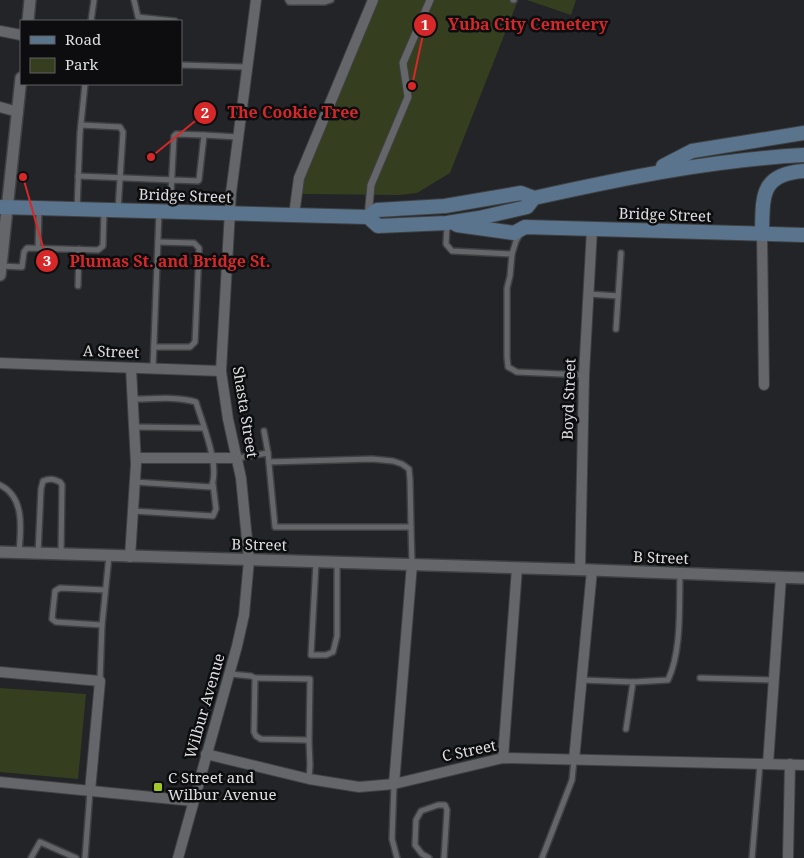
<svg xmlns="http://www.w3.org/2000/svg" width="804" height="858" font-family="'Noto Serif',serif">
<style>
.green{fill:#353f1f}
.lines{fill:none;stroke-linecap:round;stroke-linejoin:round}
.service-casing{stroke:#3e4042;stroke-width:8}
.pedestrian-casing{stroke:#3e4042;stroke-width:9}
.minor-casing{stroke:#3e4042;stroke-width:12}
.tertiary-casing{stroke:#3e4042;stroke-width:14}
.secondary-casing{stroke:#3e4042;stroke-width:16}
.service{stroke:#646669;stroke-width:5}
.pedestrian{stroke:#646669;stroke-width:7}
.minor{stroke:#646669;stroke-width:10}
.tertiary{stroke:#646669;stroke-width:11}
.secondary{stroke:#5a748e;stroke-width:14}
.poi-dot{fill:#a2c928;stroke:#0d0d0f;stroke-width:2}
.labels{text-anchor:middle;stroke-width:5;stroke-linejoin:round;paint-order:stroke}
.street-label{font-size:15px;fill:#dedfe1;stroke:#0d0d0f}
.poi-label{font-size:15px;fill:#dedfe1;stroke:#0d0d0f;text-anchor:start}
.leader{fill:none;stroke:#d62828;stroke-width:2}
.callout-dot{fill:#d62828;stroke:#0d0d0f;stroke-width:2}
.mark-label{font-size:15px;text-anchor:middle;font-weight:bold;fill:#fff}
.callout-label{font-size:16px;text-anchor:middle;font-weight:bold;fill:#d62828;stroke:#0d0d0f;stroke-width:5;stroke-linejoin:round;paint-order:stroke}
</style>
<rect width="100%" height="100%" fill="#222427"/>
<g class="green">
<polygon points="376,0 518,0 450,173 417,193 399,195 303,194 303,179"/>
<polygon points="527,0 576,0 571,15"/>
<polygon points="0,688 86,694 78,779 0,772"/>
</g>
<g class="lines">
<g class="service-casing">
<g id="service">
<polyline points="134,0 138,17 155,19 155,21"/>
<polyline points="288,0 289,2 325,2 331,0"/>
<polyline points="513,0 514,0"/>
<polyline points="155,19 175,21"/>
<polyline points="91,21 94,0"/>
<polyline points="181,65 247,67"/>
<polyline points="81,125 120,127 123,132 118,210"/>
<polyline points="204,135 238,137"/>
<path d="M78,176C118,178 158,179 198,181L199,180L204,135L176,134L174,136L170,211"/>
<polyline points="77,209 80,133 85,84"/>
<polyline points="447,223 446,244 452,251 512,254"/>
<polyline points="520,234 516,241 512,254 510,276 507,288 507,357 508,367 517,372 584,375"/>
<polyline points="38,248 39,209"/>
<polyline points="1,266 22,267 24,252 27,248 98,250 103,246 104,210"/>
<polyline points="78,286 79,249"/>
<polyline points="589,294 618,296"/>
<polyline points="616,329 621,253"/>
<polyline points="154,347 190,347 195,342 199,251 199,248 194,243 158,242"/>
<polyline points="153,368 159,212"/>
<path d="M133,399C152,399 177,396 196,402C202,423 221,467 211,487L135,482"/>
<polyline points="134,427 203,428"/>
<polyline points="264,431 268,453"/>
<polyline points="237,458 268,453 275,527 411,527 412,564"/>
<polyline points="269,462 372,459 393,461 402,464 409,469 410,480 411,527"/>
<path d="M0,485C25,497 21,529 19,552"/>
<polyline points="133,511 213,516 216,509 213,484"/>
<path d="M38,554L41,489L43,481C50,478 54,479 60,482L62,485L61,554"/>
<polyline points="316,562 311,655 326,655 333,652 337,636 337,563"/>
<polyline points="102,625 56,622 52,619 55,591 60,588 105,590"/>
<polyline points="230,674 251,676 255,678 254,732 256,736 261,739 306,740 309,742 310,765 309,779"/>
<polyline points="255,678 310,679 309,742"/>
<polyline points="700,678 774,680"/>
<polyline points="582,680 633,682"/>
<polyline points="100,681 102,625 109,556"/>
<path d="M626,729L633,682L668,680C682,650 679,606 680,574"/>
<polyline points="394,784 392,839 397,858"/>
<polyline points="31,858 40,842 76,858"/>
<polyline points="85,858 90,791"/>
<polyline points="429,858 422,854 415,845 416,820 421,811 438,805 445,805 447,810 444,858"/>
<polyline points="542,858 572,780 574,760"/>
<polyline points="752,858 760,764"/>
</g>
</g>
<g class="pedestrian-casing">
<polyline id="pedestrian" points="368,217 371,185 408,97 403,63 430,0"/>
</g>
<g class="minor-casing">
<g id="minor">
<polyline points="0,31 21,35"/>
<polyline points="0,107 18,112"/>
<polyline points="294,215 299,178 373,0"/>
<polyline points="762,234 764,385"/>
<polyline points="0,363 221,371"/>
<polyline points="136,458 237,458"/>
<polyline points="130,557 136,464 131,368"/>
<polyline points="580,570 584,375 592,229"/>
<polyline points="0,672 100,681 90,791"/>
<polyline points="206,754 309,779 359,787 394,784 503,758 804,765"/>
<polyline points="503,758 517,568"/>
<polyline points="574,760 592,570"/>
<polyline points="768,764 781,577"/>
<polyline points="0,782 193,801"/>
<polyline points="394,784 412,564"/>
<polyline points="178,858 237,646 244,615 249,560 241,478 228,419 221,371 231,193 256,0"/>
<polyline points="788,858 790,764"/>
</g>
</g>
<g class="tertiary-casing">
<g id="tertiary">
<polyline points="28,21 30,0"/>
<polyline points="0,275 21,78"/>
<polyline points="0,552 592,570 804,578"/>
</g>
</g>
<g class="secondary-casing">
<g id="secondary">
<polyline points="663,166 692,151 804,133"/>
<polyline points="0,207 368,217 378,226 447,223 479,218 527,207 534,198"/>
<path d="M368,217L377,210L445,206L521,193L534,198C624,178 712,160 804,155"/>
<polyline points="457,225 514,233 525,227 804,235"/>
<path d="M762,234C763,198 759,174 804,171"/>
</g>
</g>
<use href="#service" class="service"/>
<use href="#pedestrian" class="pedestrian"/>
<use href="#minor" class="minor"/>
<use href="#tertiary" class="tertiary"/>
<use href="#secondary" class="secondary"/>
</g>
<rect class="poi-dot" x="153" y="782" width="10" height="10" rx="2.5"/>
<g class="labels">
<g class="street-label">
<text transform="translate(185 196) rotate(2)" y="5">Bridge Street</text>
<text transform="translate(665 215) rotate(2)" y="5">Bridge Street</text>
<text transform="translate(111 352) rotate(2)" y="5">A Street</text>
<text transform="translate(569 399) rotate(-88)" y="5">Boyd Street</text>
<text transform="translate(245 412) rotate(81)" y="5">Shasta Street</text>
<text transform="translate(259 545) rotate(1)" y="5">B Street</text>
<text transform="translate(661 558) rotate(2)" y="5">B Street</text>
<text transform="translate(205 706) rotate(-74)" y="5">Wilbur Avenue</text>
<text transform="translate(469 751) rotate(-12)" y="5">C Street</text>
</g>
<g class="poi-label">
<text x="168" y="783">C Street and<tspan x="168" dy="17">Wilbur Avenue</tspan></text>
</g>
</g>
<path class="leader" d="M412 86L425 25M151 157L205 113M23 177L47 261"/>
<g class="callout-dot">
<circle cx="412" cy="86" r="5"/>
<circle cx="151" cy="157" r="5"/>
<circle cx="23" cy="177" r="5"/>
<circle cx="425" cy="25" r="12"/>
<circle cx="205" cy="113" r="12"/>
<circle cx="47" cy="261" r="12"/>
</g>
<g class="mark-label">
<text x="425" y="30">1</text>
<text x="205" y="118">2</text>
<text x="47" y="266">3</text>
</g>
<g class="callout-label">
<text x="528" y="30">Yuba City Cemetery</text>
<text x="293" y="118">The Cookie Tree</text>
<text x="170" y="267">Plumas St. and Bridge St.</text>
</g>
<rect x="20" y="20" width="162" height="65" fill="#0d0d0f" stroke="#616163"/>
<rect x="30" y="36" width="25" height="8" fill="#5a748e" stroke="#616163"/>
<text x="65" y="45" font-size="15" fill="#dedfe1">Road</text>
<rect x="30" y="58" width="25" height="15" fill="#353f1f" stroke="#616163"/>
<text x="65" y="70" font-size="15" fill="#dedfe1">Park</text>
</svg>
